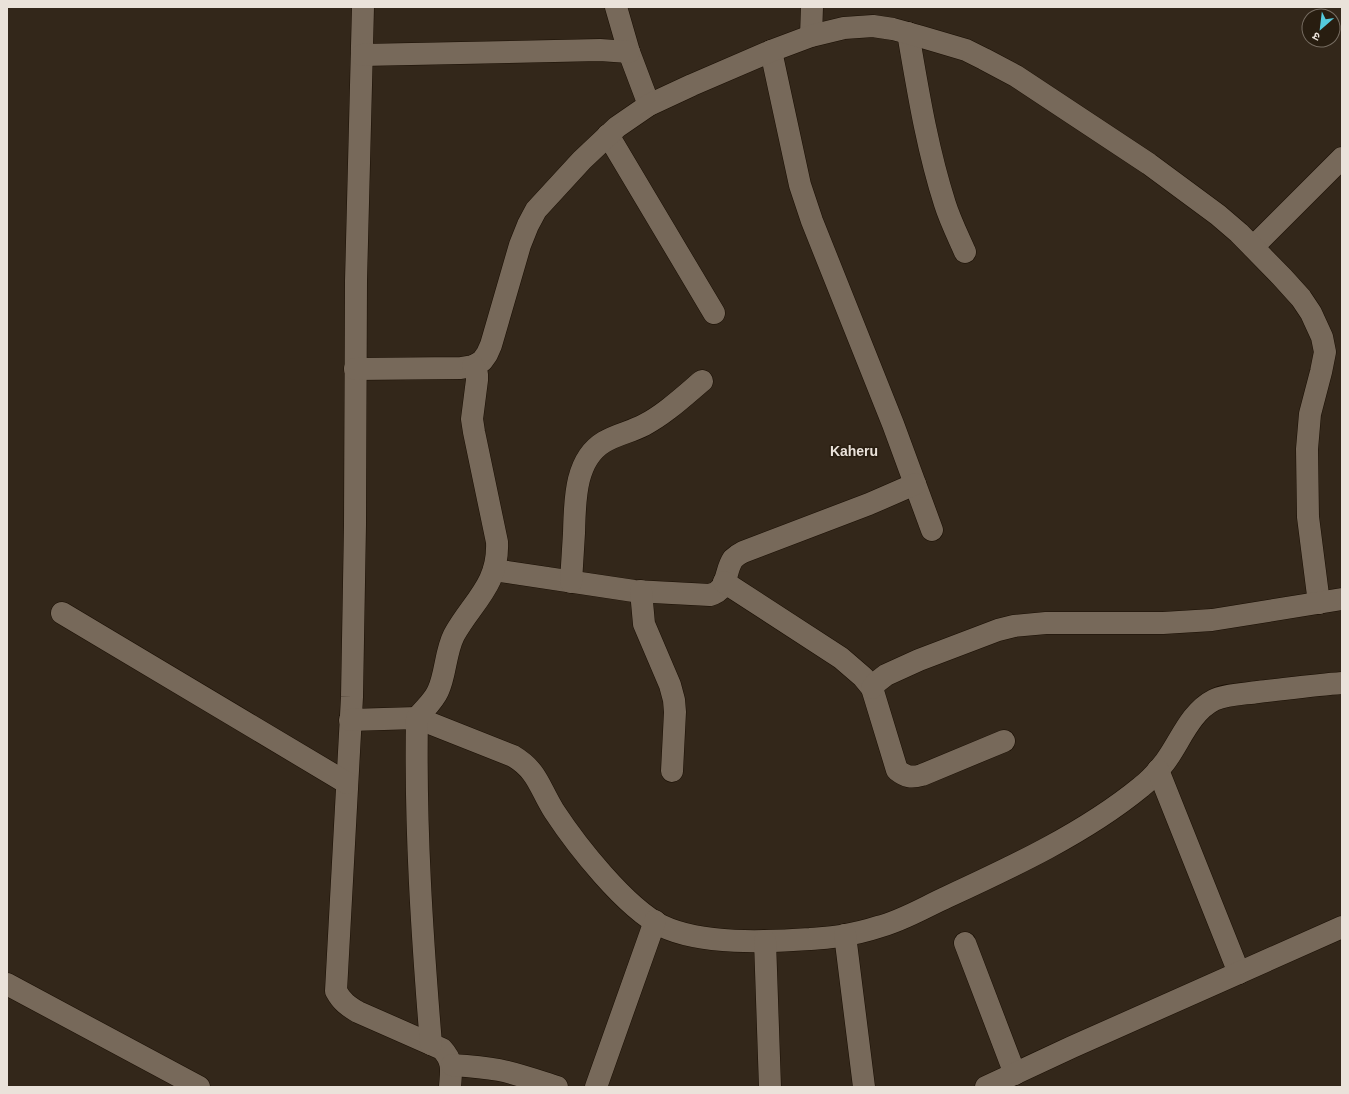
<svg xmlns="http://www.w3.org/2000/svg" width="1349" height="1094" font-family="Arial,'Noto Sans Devanagari',sans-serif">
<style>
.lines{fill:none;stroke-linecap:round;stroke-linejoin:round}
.minor-casing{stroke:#1a0f04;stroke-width:23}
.minor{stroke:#77695a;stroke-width:22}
.labels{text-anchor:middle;stroke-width:3;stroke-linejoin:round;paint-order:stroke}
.quarter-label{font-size:14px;font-weight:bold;fill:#eae2da;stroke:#281d10}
</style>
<rect width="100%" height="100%" fill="#33271a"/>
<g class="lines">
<g class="minor-casing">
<g id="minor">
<path d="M363,7L356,281L355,525L352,697L336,991C342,1002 348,1006 358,1012L442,1049C454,1062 451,1071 450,1087"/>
<polyline points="616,7 629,52 649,105"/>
<path d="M908,33C918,91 927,148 945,204C950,220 958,236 965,252"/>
<polyline points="811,36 812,7"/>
<polyline points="771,51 800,185 812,221 893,424 932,530"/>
<polyline points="362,55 600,50 629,52"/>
<polyline points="608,135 714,313"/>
<polyline points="1253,247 1342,158"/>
<polyline points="355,369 461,368 473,366 482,361 487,354 491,345 520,245 528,225 536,210 582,160 617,127 649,105 692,85 771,51 811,36 844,28 873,26 893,29 922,37 966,50 984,59 1016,76 1149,164 1218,215 1239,233 1282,277 1301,298 1311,313 1322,337 1325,352 1321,372 1310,414 1307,449 1308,517 1319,603"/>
<path d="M494,570L634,591L710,595C729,590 724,572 733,559C736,556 739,554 743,552L869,504L915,484"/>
<path d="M571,582C572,565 573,549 574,533C575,503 574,460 604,442C617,434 631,432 644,425C665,414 683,397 702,381"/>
<path d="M724,582L841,658L863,677L872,688L897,770C906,777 911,778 922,775L1004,741"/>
<polyline points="641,591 644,624 670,685 674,700 675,712 672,771"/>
<polyline points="62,613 347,783"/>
<polyline points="872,688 877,682 886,675 919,660 998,630 1014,626 1046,623 1163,623 1212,620 1342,599"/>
<path d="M350,720L417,718L513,756C538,771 539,787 554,811C577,846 625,907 662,926C702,945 766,942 810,939C820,938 830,938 840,936C852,934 866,931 878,927C902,921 925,907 947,897C1012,867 1085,833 1141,787C1150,780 1158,771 1165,762C1180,742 1190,712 1214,700C1226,694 1244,694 1258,692C1286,689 1314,685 1342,683"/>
<polyline points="1158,770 1239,973"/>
<polyline points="845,935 864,1087"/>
<polyline points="765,941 770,1087"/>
<polyline points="965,943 1015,1074"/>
<polyline points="7,984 199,1087"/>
<path d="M431,1044C422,935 415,827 417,718C424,709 433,702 438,691C446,674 445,653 454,635C472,602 499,585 497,542L474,432L472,419L477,380V374L473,366"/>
<path d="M452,1065C468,1066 483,1067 499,1070C519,1074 538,1081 557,1087"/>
<polyline points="596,1087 655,921"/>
<polyline points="986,1087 1072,1047 1342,927"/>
</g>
</g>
<use href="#minor" class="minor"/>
</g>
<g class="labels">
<g class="quarter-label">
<text x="854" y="456">Kaheru</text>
</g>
</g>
<rect width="1349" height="1094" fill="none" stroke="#eae2da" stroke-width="16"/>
<g transform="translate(1321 28) rotate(208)"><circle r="19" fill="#281d10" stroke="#766c61"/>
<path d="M0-3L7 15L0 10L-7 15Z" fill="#54cadd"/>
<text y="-6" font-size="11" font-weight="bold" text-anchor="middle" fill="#eae2da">उ</text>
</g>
</svg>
